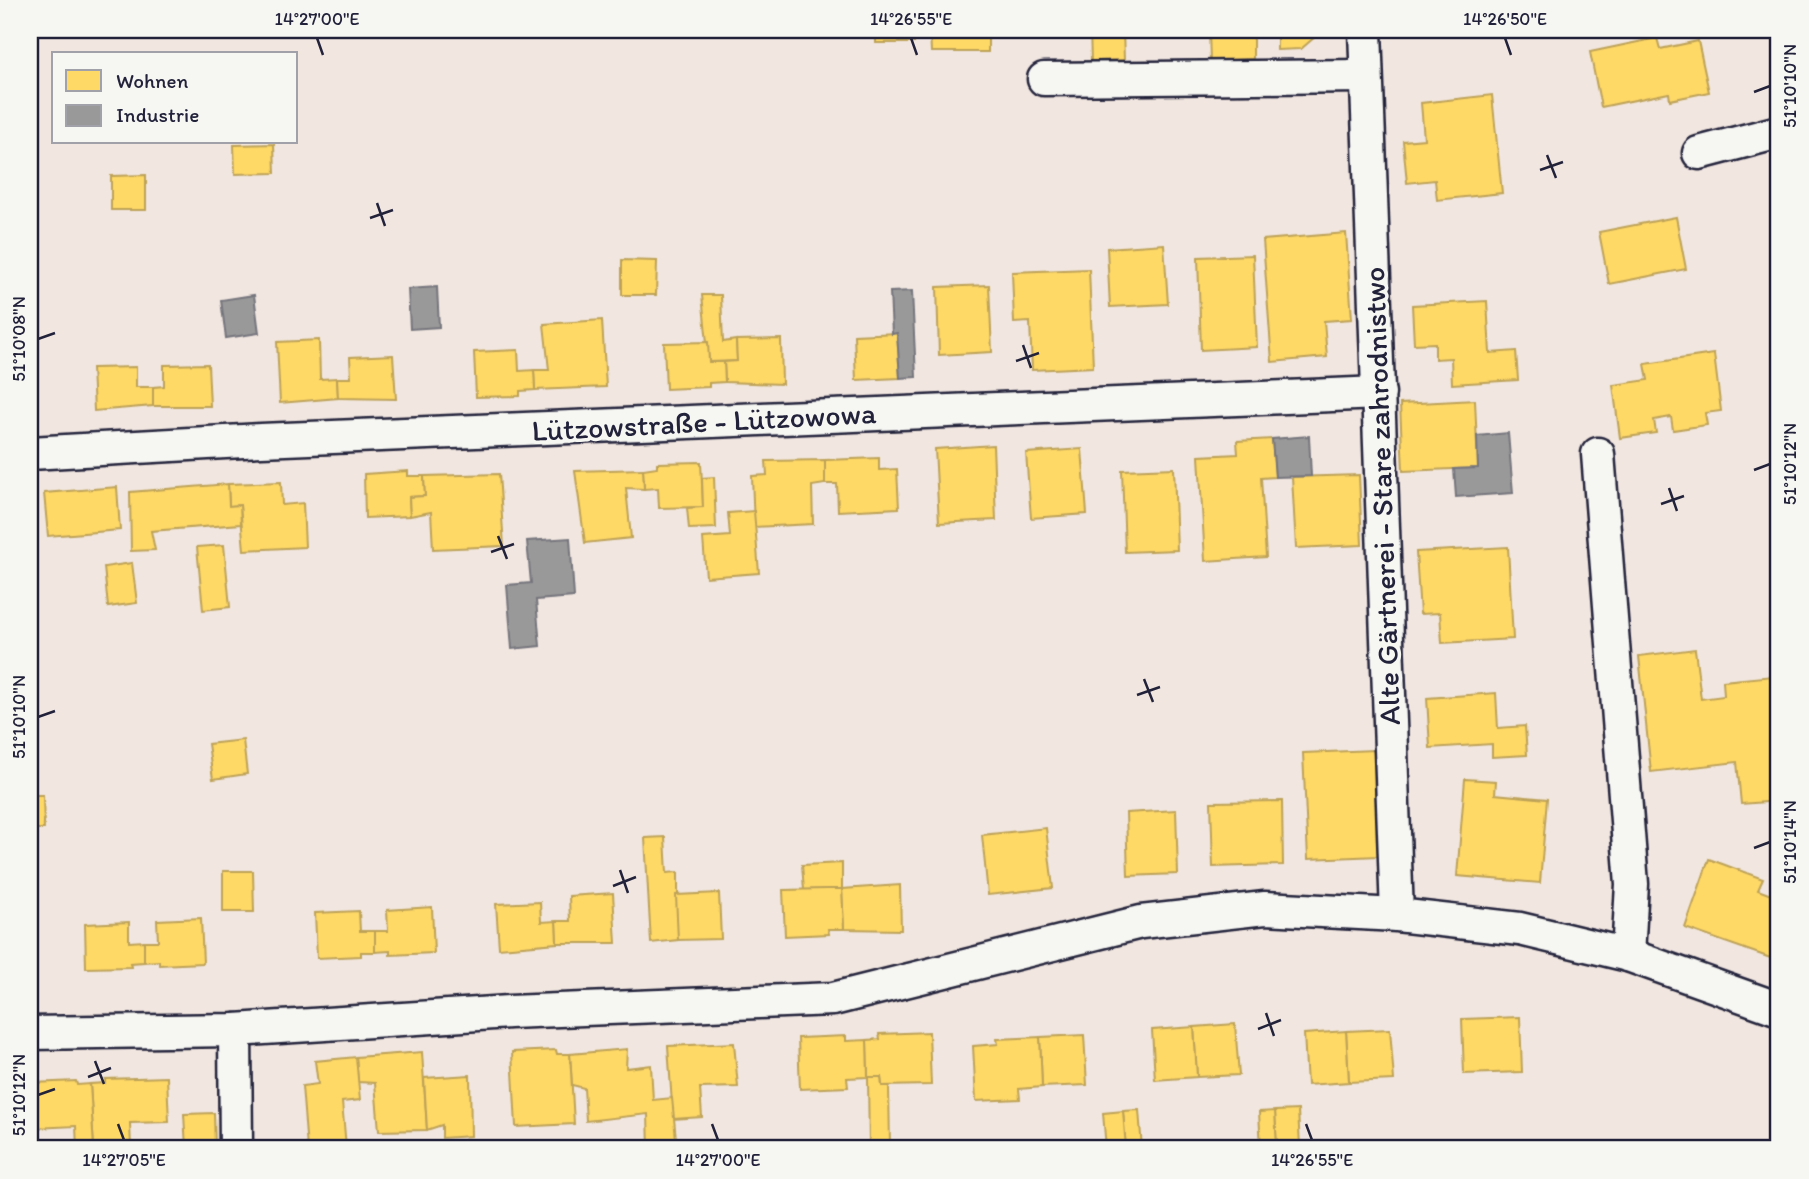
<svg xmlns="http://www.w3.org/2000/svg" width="1809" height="1179" font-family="Itim,sans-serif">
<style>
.homes{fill:#ffd966;stroke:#bda259;stroke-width:2}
.industry{fill:#999;stroke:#75757d;stroke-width:2}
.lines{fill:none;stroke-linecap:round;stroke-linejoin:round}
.minor-casing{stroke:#22223b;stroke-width:37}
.minor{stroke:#f6f6f2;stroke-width:32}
.ticks{fill:none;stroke:#22223b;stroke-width:2.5}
.labels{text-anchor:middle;stroke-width:7;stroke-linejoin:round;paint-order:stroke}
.street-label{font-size:30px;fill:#22223b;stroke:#f6f6f2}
.neatline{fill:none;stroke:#22223b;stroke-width:2.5}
.ticks-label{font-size:18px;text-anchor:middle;fill:#22223b}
</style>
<rect width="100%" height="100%" fill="#f2e7e0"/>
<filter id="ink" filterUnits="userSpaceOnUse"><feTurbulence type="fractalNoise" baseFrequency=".0143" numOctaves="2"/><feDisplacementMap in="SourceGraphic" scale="14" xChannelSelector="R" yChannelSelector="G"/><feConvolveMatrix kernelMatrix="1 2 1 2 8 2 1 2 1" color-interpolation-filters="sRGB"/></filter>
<g filter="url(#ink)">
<g class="homes">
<rect x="876" y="30" width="38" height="13"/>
<polygon points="930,30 988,30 988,52 931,52"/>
<polygon points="1090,30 1123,30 1124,60 1091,61"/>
<polygon points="1209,30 1253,30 1253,59 1210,61"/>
<polygon points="1277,30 1323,30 1301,49 1277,50"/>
<polygon points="1657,38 1660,49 1698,41 1709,92 1670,100 1669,93 1601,107 1590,52"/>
<polygon points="1492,95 1502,193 1437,200 1435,180 1407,183 1403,141 1424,139 1421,103"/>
<polygon points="274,144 275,173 235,174 234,145"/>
<polygon points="146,175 146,210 111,210 111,176"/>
<polygon points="1676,217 1686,269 1609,284 1599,232"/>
<polygon points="1346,233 1352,319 1324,321 1327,357 1272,362 1263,240"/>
<polygon points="1164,244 1168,304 1110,307 1107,248"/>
<polygon points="1253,255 1257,347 1201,350 1198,257"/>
<polygon points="622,260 657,261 656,295 622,295"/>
<polygon points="1089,269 1093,367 1032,370 1030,322 1014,323 1012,272"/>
<polygon points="989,285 992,352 939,355 937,287"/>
<polygon points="702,295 721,295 723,342 736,340 737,361 709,362"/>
<polygon points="1487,301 1490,353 1516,351 1518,380 1452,384 1451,358 1435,359 1435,343 1414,344 1412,305"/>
<polygon points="602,320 606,387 535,390 534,370 549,370 544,324"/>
<polygon points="897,333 900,378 856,380 854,335"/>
<polygon points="781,339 782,384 725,382 724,362 737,361 736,340"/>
<polygon points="319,340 320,379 337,378 338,398 280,403 277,342"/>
<polygon points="708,342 709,362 724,362 725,382 709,383 709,387 666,389 664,343"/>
<polygon points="518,350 519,371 534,370 535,390 520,391 520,396 476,397 474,352"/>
<polygon points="1714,354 1721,411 1705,413 1707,425 1673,430 1671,417 1654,420 1656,433 1620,438 1613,385 1648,380 1645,364"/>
<polygon points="393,355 396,399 338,398 337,378 351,378 350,357"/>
<polygon points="208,364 210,406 153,406 153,387 164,386 164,365"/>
<polygon points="136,367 136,387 153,387 153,406 94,411 92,368"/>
<polygon points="1475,400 1478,468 1403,471 1400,404"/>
<polygon points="1272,439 1275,477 1261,478 1266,557 1205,561 1199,456 1238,454 1237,441"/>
<polygon points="993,445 996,520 939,523 935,449"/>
<polygon points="1082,449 1087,514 1031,518 1026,453"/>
<polygon points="879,458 879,470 897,469 899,508 838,511 837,484 825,484 825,460"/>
<polygon points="825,460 825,484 812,486 813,524 754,527 752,476 767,475 766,461"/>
<polygon points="701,462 703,507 659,508 658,488 644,489 643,469 657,467 657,463"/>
<polygon points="1174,468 1177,550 1125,552 1122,470"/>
<polygon points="643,469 644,489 626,488 631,538 585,543 575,471"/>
<polygon points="408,471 408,476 424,476 425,496 409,497 410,516 365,518 364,474"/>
<polygon points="499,474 504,546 433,549 431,512 410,516 409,497 425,496 424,476"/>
<polygon points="1359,475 1362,545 1296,548 1292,477"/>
<polygon points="714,477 716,528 689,529 687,508 703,507 702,478"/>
<polygon points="281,482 282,505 303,503 305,547 244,550 240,505 229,506 228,484"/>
<polygon points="228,484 229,506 240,505 241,524 151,531 155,550 131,551 130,492"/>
<polygon points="117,487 120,530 48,536 44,493"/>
<polygon points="754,511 759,573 706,577 703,538 730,536 728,513"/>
<polygon points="224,545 230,607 203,610 197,547"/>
<polygon points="1508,547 1513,639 1442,643 1440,613 1420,614 1416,552"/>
<polygon points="132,563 137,603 108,607 104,567"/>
<polygon points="1695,649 1701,699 1724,696 1723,681 1773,676 1779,729 1779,801 1741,804 1737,762 1651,772 1639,656"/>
<polygon points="1496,693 1498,728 1525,726 1527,755 1492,757 1492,744 1430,748 1427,698"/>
<polygon points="243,740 247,774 213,779 208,744"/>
<polygon points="1374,750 1379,856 1308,859 1303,753"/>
<polygon points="1465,779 1496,781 1495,794 1547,799 1540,883 1457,876"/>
<polygon points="30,795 43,795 44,829 30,829"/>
<polygon points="1282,801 1283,865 1213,867 1211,802"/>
<polygon points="1176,810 1178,874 1128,876 1126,813"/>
<polygon points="1046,828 1053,888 988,895 982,835"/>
<polygon points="665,837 667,873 678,872 678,940 651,943 645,838"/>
<polygon points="1709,859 1763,879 1758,890 1779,898 1779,961 1685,928"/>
<polygon points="842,863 842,889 804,890 802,865"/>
<polygon points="223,871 253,871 254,912 223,912"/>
<polygon points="900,885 901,930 844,929 842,889"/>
<polygon points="826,889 842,889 844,929 828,929 829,934 785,936 783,890"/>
<polygon points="613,893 616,943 557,943 556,921 570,921 569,896"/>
<polygon points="719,893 721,939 678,940 676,895"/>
<polygon points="540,902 541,922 556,921 557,943 499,948 496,904"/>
<polygon points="432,907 434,953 390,955 390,951 375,952 375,931 388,931 387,910"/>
<polygon points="359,911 360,931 375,931 375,952 361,952 361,956 317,958 315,913"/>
<polygon points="201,918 203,963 159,965 159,961 144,962 144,941 158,941 157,920"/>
<polygon points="129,922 129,942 144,941 144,962 130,963 131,967 86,968 85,924"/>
<polygon points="1520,1017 1522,1072 1464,1074 1462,1019"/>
<polygon points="1235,1024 1239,1075 1197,1077 1194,1027"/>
<polygon points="1194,1027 1197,1077 1155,1080 1152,1030"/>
<polygon points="1390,1029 1394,1080 1349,1082 1346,1031"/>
<polygon points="1346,1031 1349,1082 1307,1085 1304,1034"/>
<polygon points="929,1032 931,1085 882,1086 881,1077 868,1077 867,1040 880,1039 879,1034"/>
<polygon points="1084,1035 1087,1085 1042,1087 1040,1037"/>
<polygon points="846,1036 846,1041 867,1040 868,1077 847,1078 848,1087 800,1089 798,1038"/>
<polygon points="1040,1037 1042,1087 1019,1089 1020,1099 976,1101 973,1046 998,1044 997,1039"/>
<polygon points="734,1043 738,1087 700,1088 702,1117 673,1119 668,1046"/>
<polygon points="627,1049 626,1068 651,1065 653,1100 672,1098 677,1149 649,1149 648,1114 586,1121 584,1088 572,1085 570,1054"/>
<polygon points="556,1050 557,1054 570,1054 574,1124 516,1127 512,1052"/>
<polygon points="422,1052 427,1130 379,1131 375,1083 358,1082 356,1057"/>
<polygon points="356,1057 360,1100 342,1102 346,1147 307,1149 302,1086 318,1084 315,1061"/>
<polygon points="470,1075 471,1136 442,1138 442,1125 427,1130 424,1078"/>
<polygon points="167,1077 169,1122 130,1123 131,1147 94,1148 90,1084 105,1083 105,1079"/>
<polygon points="868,1077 881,1077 882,1086 889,1086 890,1147 869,1148"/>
<polygon points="76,1081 77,1085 90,1084 94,1148 77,1149 76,1126 35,1128 34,1124 30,1124 30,1107 34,1107 33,1083"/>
<polygon points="1139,1110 1142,1149 1126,1149 1123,1111"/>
<polygon points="1298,1110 1300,1146 1295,1146 1295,1149 1277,1149 1275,1111"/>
<polygon points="1123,1111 1126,1149 1106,1149 1103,1113"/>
<polygon points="1275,1111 1277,1149 1261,1149 1259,1112"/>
<polygon points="214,1113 215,1149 175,1149 186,1148 184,1114"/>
</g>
<g class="industry">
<polygon points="437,287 439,327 410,329 408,289"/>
<polygon points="912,291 916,377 900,378 897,333 892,334 890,292"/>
<polygon points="254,295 259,333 226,338 221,300"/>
<polygon points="1508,433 1513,493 1456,497 1454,469 1478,468 1477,436"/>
<polygon points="1309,436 1311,476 1275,477 1272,439"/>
<polygon points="570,538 574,597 536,600 540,646 512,649 507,585 531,583 527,541"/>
</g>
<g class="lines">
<g class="minor-casing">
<g id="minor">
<polyline points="1365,30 1397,915"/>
<polyline points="1044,79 1366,76"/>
<polyline points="1699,153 1779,132"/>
<polyline points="30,453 261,440 1379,393"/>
<polyline points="1598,454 1632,884 1628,955"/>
<polyline points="235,1030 236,1149"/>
<polyline points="30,1033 235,1030 509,1012 833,999 1141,922 1265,908 1397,915 1520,929 1628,955 1779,1009"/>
</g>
</g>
<use href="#minor" class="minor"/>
</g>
</g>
<path class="ticks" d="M317,38L323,55M911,38L917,55M1505,38L1511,55M1754,92L1770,86M1547,155L1556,178M1540,170L1563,162M377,203L385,226M370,218L393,210M38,339L55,333M1023,345L1031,368M1016,361L1039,353M1754,470L1770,464M1669,488L1677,511M1661,504L1684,496M498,536L507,559M491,552L514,544M1144,679L1153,702M1137,695L1160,687M38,717L55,711M1754,848L1770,842M620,870L628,893M613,886L636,877M1266,1013L1274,1036M1258,1029L1281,1020M95,1061L104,1084M88,1077L111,1068M38,1095L55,1089M118,1124L124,1140M712,1124L718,1140M1306,1124L1312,1140"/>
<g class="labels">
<g class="street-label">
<text transform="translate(704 422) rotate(-3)" y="10">Lützowstraße - Lützowowa</text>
<text transform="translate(1382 496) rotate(-92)" y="10">Alte Gärtnerei - Stare zahrodnistwo</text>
</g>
</g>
<rect width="1809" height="1179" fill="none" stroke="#f6f6f2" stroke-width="77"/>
<rect x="52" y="52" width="245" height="91" fill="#f6f6f2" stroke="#a1a1a9" stroke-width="2"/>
<rect x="66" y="70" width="35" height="21" fill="#ffd966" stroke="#a1a1a9" stroke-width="2"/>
<text x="116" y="88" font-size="21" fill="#22223b">Wohnen</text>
<rect x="66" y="105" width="35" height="21" fill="#999999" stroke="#a1a1a9" stroke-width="2"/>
<text x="116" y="122" font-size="21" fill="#22223b">Industrie</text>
<rect x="38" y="38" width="1732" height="1102" class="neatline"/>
<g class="ticks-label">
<text x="317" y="25">14°27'00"E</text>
<text x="911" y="25">14°26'55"E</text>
<text x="1505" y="25">14°26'50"E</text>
<text transform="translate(1790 86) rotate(-90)" y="6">51°10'10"N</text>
<text transform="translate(19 339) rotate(-90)" y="6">51°10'08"N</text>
<text transform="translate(1790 464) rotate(-90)" y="6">51°10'12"N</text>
<text transform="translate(19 717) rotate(-90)" y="6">51°10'10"N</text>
<text transform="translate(1790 842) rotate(-90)" y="6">51°10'14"N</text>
<text transform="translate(19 1095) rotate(-90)" y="6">51°10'12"N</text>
<text x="124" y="1166">14°27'05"E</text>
<text x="718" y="1166">14°27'00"E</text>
<text x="1312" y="1166">14°26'55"E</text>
</g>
</svg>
